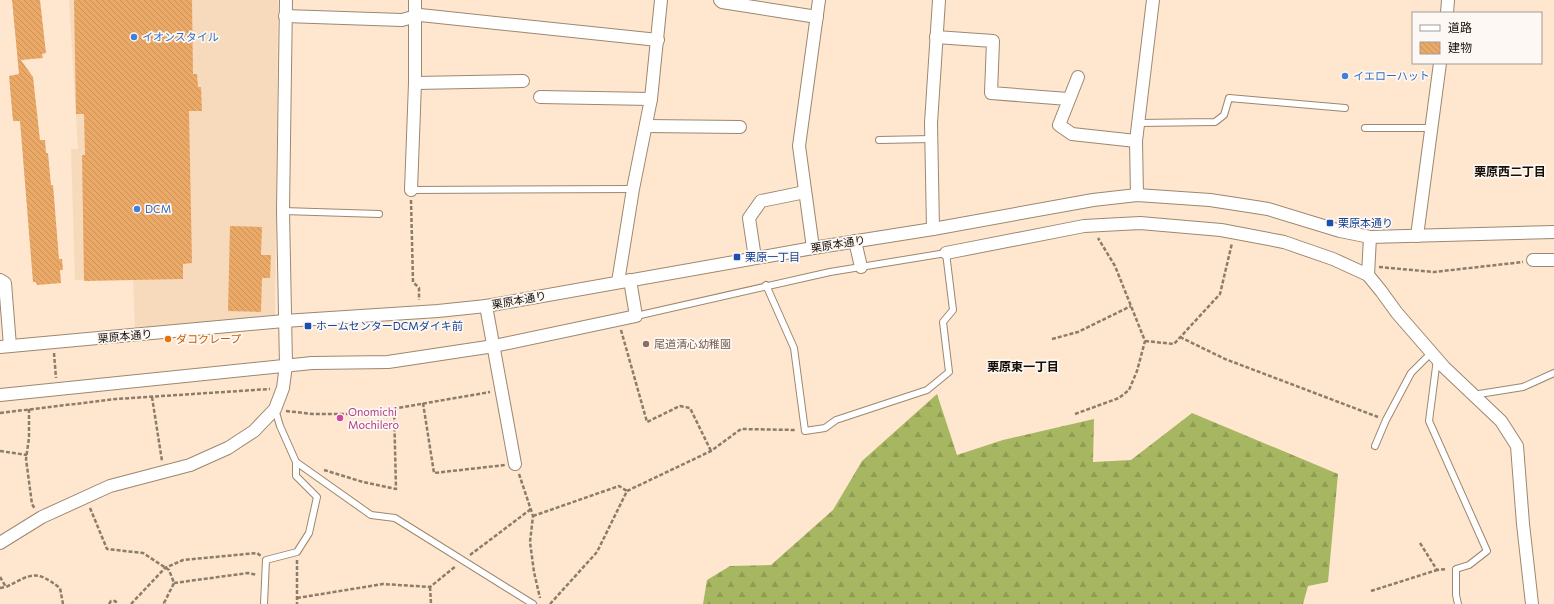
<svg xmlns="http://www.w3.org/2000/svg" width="1554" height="604" font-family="Commissioner,'Noto Sans JP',sans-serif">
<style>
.built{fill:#f6dabb}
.forest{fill:url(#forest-firs)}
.building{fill:url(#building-back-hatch)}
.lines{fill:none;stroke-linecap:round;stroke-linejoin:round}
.service-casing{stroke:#9c8770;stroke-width:8}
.minor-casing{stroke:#9c8770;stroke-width:14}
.path{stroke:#8c7c6b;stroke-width:2.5;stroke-dasharray:4 2;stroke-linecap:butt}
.service{stroke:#fff;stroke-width:6}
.minor{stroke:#fff;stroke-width:12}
.shop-dot{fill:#3f7fe0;stroke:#fdf8f3;stroke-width:1.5}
.transit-dot{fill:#1a4fb4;stroke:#fdf8f3;stroke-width:1.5}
.food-dot{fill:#e8710a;stroke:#fdf8f3;stroke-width:1.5}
.education-dot{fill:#8d6e63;stroke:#fdf8f3;stroke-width:1.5}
.hotel-dot{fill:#d1479c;stroke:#fdf8f3;stroke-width:1.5}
.labels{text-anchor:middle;stroke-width:3.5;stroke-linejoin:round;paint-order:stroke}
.shop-label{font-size:11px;fill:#366cbe;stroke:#fdf8f3;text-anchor:start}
.transit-label{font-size:11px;fill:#164399;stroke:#fdf8f3;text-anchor:start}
.street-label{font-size:11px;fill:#170f07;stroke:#fdf8f3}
.food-label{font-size:11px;fill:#c56008;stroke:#fdf8f3;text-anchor:start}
.education-label{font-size:11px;fill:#785e54;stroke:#fdf8f3;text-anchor:start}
.hotel-label{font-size:11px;fill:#b23c85;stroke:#fdf8f3;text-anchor:start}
.neighbourhood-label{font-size:12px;font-weight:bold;fill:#170f07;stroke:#fdf8f3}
</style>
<defs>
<pattern id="forest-firs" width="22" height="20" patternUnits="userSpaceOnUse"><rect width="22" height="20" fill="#a7b761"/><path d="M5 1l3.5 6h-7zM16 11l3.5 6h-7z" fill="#8f9c53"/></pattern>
<pattern id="building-back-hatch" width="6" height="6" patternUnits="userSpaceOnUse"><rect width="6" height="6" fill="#eba968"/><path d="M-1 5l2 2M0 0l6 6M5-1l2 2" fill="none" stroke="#c99059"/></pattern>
</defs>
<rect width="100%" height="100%" fill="#fee7ce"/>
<polygon class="built" points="69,0 278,0 275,315 135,329 133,278 75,280 71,149 78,149"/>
<polygon class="forest" points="937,394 957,455 1003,440 1094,419 1093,462 1131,460 1192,413 1338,474 1328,582 1308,586 1303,604 703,604 707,580 730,566 771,565 833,510 862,461"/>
<g class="building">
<polygon points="12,0 40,0 46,53 42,54 43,58 21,60 33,77 40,140 45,140 46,153 48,153 51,185 53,185 59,259 62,259 63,270 60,270 61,283 37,285 36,282 33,282 20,121 13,121 9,76 19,74"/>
<polygon points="74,0 192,0 193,74 197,74 198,87 201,87 202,111 189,111 192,263 183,264 183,279 84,281 82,155 85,155 84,114 76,114"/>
<polygon points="230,226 262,227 261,255 271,255 270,278 262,278 261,312 228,311"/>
</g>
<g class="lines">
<g class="service-casing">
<g id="service">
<polyline points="1138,123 1215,122 1224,115 1229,98 1345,108"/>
<polyline points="1365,128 1431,128"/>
<polyline points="879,140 932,139"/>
<polyline points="411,190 633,189"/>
<polyline points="283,211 379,214"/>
<polyline points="636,316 830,272 946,253 953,310 943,322 949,372 927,390 836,420 825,428 805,431 794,348 766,285"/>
<polyline points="1437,359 1429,421 1487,551 1469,565 1456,569 1456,595 1458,604"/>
<polyline points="1473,395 1523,387 1554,373"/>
<polyline points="275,409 280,426 296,462 371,515 395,518 533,604"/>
<polyline points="1375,446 1386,420 1411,373 1431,353"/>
<polyline points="264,604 266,560 297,552 309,533 317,497 296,476 296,462"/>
</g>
</g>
<g class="minor-casing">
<g id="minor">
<polyline points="720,0 722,2 817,17"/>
<polyline points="1447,13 1448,0"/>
<polyline points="285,16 402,20 420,15 658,40"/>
<polyline points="936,37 993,41 991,93 1068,99"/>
<polyline points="1078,77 1059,125 1072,134 1136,141"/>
<polyline points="415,83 523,81"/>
<polyline points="540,97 651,99"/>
<polyline points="646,126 740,127"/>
<polyline points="411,190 415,83 415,0"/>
<polyline points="1137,195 1136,141 1153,0"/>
<polyline points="933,229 931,123 939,0"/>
<polyline points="1417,236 1440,63"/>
<polyline points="1370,237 1368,275 1381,291 1397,313 1444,367 1501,421 1517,446 1523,524 1532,604"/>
<polyline points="855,241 861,267"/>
<polyline points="813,248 799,146 819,0"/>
<polyline points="946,253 1084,226 1140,223 1221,230 1284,242 1333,259 1368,275"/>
<polyline points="755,258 749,218 761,201 805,192"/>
<polyline points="1533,260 1554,260"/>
<polyline points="0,280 5,283 10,346"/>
<polyline points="618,282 633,189 651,99 661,0"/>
<polyline points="486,306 515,464"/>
<polyline points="0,347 284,321 438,311 486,306 813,248 933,229 1093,200 1137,195 1210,200 1249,206 1268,209 1340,231 1370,237 1554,232"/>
<polyline points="0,395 312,363 388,362 494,346 636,316 630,280"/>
<polyline points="0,543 42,517 110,486 190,465 228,448 254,431 275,409 283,388 286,365 283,211 286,0"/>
</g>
</g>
<g class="path">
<polyline points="411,200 413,282 419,288 419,300"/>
<polyline points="1379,267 1434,272 1523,262"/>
<polyline points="621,330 647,422 680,406 690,408 711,451"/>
<polyline points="1180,337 1225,359 1378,417"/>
<polyline points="1052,339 1078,332 1131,306"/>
<polyline points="1145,341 1174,344 1220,294 1232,243"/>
<polyline points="54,353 56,378"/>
<polyline points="152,397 162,461"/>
<polyline points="423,403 434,473 505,465"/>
<polyline points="29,409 29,438 26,459 32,504 35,509"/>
<polyline points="286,411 313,414 363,414 490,392"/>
<polyline points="0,413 116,399 270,389"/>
<polyline points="1075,414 1119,398 1129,390 1137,371 1145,341 1115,266 1098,238"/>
<polyline points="0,451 27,455"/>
<polyline points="324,470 363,482 396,489 394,408"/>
<polyline points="519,474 533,516 530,542 534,572 540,598"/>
<polyline points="90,508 107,549 143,553 169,570 174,583 164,603 166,604"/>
<polyline points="533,516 619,486 627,491"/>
<polyline points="1420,543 1437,570 1447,569"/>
<polyline points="470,555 531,509"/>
<polyline points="297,560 297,604"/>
<path d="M0,577L6,587C32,574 35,569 60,588L63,604"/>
<polyline points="174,583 248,573 257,575"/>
<polyline points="430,587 431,604"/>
<polyline points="0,588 6,587"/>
<polyline points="1371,591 1437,570"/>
<polyline points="297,598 383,584 430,587 456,566"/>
<polyline points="109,604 111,601 115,601 118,604"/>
<polyline points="131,604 165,568 183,560 257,553 261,556"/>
<polyline points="550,604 597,552 627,491 711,451 741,429 796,430"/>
</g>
<use href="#service" class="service"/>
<use href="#minor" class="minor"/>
</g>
<g class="shop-dot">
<circle cx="134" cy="37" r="4"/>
<circle cx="1345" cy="76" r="4"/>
<circle cx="137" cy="209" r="4"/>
</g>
<g class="transit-dot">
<rect x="1326" y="219" width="8" height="8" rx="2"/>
<rect x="733" y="253" width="8" height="8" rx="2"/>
<rect x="304" y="322" width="8" height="8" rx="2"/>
</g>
<circle class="food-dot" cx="168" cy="339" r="4"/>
<circle class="education-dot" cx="646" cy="344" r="4"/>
<circle class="hotel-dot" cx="340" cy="418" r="4"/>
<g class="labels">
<g class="shop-label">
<text x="142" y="41">イオンスタイル</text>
<text x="1353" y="80">イエローハット</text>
<text x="145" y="213">DCM</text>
</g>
<g class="transit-label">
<text x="1338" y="227">栗原本通り</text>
<text x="745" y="261">栗原一丁目</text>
<text x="316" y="330">ホームセンターDCMダイキ前</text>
</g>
<g class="street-label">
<text transform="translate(838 244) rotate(-9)" y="4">栗原本通り</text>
<text transform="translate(519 300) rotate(-10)" y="4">栗原本通り</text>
<text transform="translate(125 336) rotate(-5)" y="4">栗原本通り</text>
</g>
<g class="food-label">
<text x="176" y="343">ダコクレープ</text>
</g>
<g class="education-label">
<text x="654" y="348">尾道清心幼稚園</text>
</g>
<g class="hotel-label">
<text x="348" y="416">Onomichi<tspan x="348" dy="13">Mochilero</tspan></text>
</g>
<g class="neighbourhood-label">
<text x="1510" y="176">栗原西二丁目</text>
<text x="1023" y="371">栗原東一丁目</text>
</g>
</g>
<rect x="1412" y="12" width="130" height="52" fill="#fdf8f3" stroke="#a19b95"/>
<rect x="1420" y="25" width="20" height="6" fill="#ffffff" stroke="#a19b95"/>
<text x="1448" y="32" font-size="12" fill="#170f07">道路</text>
<rect x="1420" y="42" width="20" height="12" fill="url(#building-back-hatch)" stroke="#a19b95"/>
<text x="1448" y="52" font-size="12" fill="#170f07">建物</text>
</svg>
